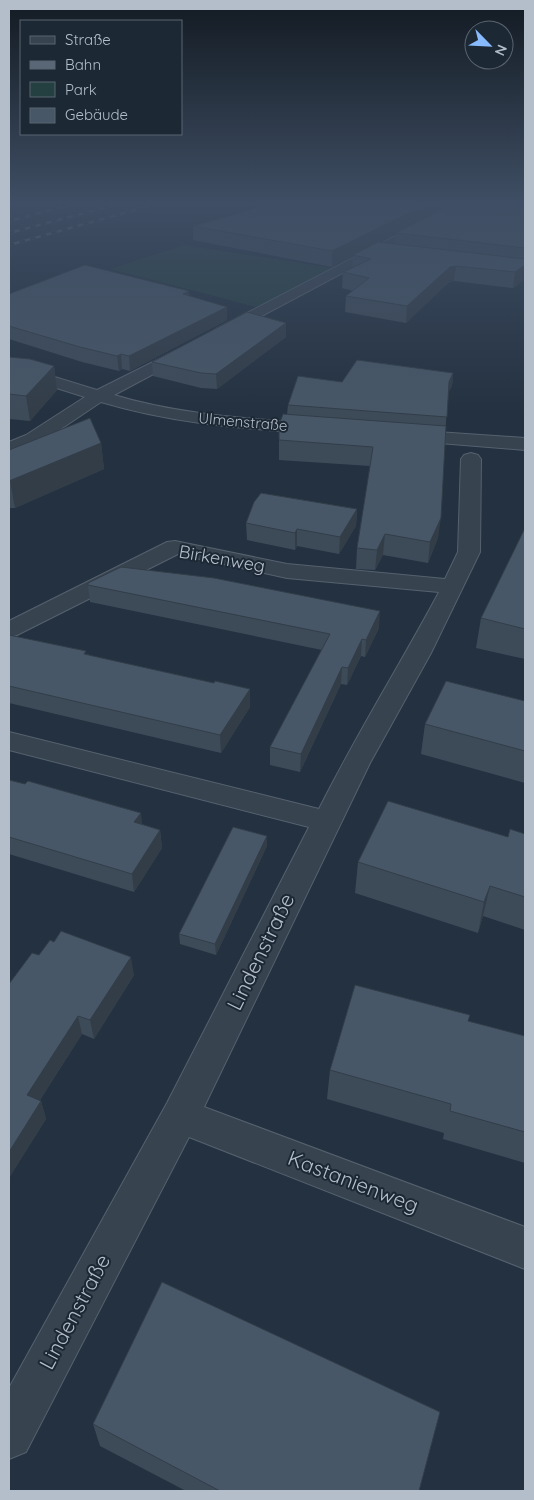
<svg xmlns="http://www.w3.org/2000/svg" width="534" height="1500" font-family="Quicksand,sans-serif">
<style>
.green{fill:#254041}
.lines{fill:none;stroke-linecap:round;stroke-linejoin:round}
.street-casing{stroke:#56616e;stroke-width:2}
.street{fill:#384350;fill-rule:evenodd}
.rail-casing{stroke:#5a6777;stroke-width:2.5}
.rail{stroke:#1d2835;stroke-width:2;stroke-dasharray:5.5;stroke-linecap:butt}
.wall{fill:#3d4b59;fill-rule:evenodd}
.shaded-wall{fill:#323d48}
.building{fill:#475767;stroke:#323d48}
.labels{text-anchor:middle;stroke-width:4;stroke-linejoin:round;paint-order:stroke}
.far-street-label{font-size:15px;fill:#b4becb;stroke:#1d2835}
.street-label{font-size:18px;fill:#b4becb;stroke:#1d2835}
.near-street-label{font-size:21px;fill:#b4becb;stroke:#1d2835}
</style>
<rect width="100%" height="100%" fill="#233140"/>
<polygon class="green" points="184,245 339,269 256,307 110,269"/>
<g class="lines">
<g class="street-casing">
<g id="street">
<polygon points="457,204 472,204 226,335 216,335 213,332 216,329"/>
<path d="M185,346L191,348L193,351L191,354L114,395C180,415 248,418 317,424L323,425L326,429L323,433L317,434C242,428 174,424 101,402L40,443L9,455V442L26,435L85,397L9,373V363L97,390Z"/>
<polygon points="408,430 525,438 525,450 402,440 399,436 402,432"/>
<path d="M471,453L478,455L481,459L480,552L431,653L370,763L204,1107L525,1227V1269L189,1137L26,1452L9,1459V1388L167,1103L309,827L9,750V732L319,809C356,735 400,665 439,592L287,578L178,554L17,635L9,637V621L167,542L175,541L287,564L445,579L458,552L461,459L464,455Z"/>
</g>
</g>
<use href="#street" class="street"/>
<g class="rail-casing">
<g id="rail">
<polyline points="9,221 74,204"/>
<polyline points="9,233 119,204"/>
<polyline points="9,245 157,204"/>
</g>
</g>
<use href="#rail" class="rail"/>
</g>
<g class="wall">
<path d="M525,204V279L513,288L454,281L448,283L406,323L345,312L346,296L353,291L342,288L343,272L352,268L353,256L332,267L193,240V226ZM396,233L395,244L379,242Z"/>
<polygon points="189,291 189,296 227,320 130,371 122,369 119,371 82,362 9,339 9,294"/>
<polygon points="286,323 286,337 217,389 201,388 153,376 152,362"/>
<polygon points="9,357 54,366 57,390 30,421 9,419"/>
<polygon points="453,373 452,386 448,393 438,538 428,563 383,555 375,570 356,569 357,548 370,466 279,460 279,425 287,414 288,405 342,382"/>
<polygon points="101,443 104,469 15,508 9,508 9,450"/>
<polygon points="357,509 356,526 339,554 297,546 295,550 247,540 246,523"/>
<polygon points="525,528 525,659 476,648 481,618"/>
<polygon points="88,585 379,628 365,657 361,656 347,685 341,684 300,772 270,765 270,747 322,650 90,602"/>
<polygon points="9,635 87,654 250,707 221,753 9,703"/>
<polygon points="525,701 525,783 421,754 425,724"/>
<polygon points="9,780 142,824 160,830 162,848 134,892 9,854"/>
<polygon points="525,834 525,930 483,916 478,933 355,893 358,862"/>
<polygon points="267,846 216,955 180,944 179,934"/>
<polygon points="39,955 134,975 94,1039 82,1034 40,1100 41,1101 46,1119 9,1178 9,984"/>
<polygon points="470,1015 468,1021 525,1036 525,1163 443,1139 444,1133 327,1099 330,1070"/>
<polygon points="93,1424 419,1491 186,1491 100,1446"/>
</g>
<g class="shaded-wall">
<polygon points="427,204 453,204 332,267 332,251"/>
<polygon points="525,265 525,279 513,288 515,272"/>
<polygon points="456,266 454,281 448,283 406,323 407,306 450,267"/>
<polygon points="189,291 190,305 183,294"/>
<polygon points="227,307 227,320 130,371 129,356"/>
<polygon points="286,323 286,337 217,389 216,374"/>
<polygon points="121,354 122,369 119,371 117,356"/>
<polygon points="54,366 57,390 30,421 26,396"/>
<polygon points="453,373 452,386 447,395 449,382"/>
<polygon points="101,443 104,469 15,508 10,481"/>
<polygon points="357,509 356,526 339,554 340,537"/>
<polygon points="441,518 438,538 428,563 430,542"/>
<polygon points="297,529 297,546 295,550 295,533"/>
<polygon points="385,534 383,555 375,570 377,550"/>
<polygon points="380,611 379,628 365,657 366,640"/>
<polygon points="362,639 361,656 347,685 348,668"/>
<polygon points="342,667 341,684 300,772 301,754"/>
<polygon points="250,689 250,707 221,753 220,735"/>
<polygon points="141,813 143,830 134,822"/>
<polygon points="160,830 162,848 134,892 132,874"/>
<polygon points="267,836 267,846 216,955 215,944"/>
<polygon points="490,886 483,916 478,933 484,902"/>
<polygon points="131,957 134,975 94,1039 90,1020"/>
<polygon points="78,1016 82,1034 32,1112 27,1095"/>
<polygon points="41,1101 46,1119 9,1178 9,1152"/>
</g>
<g class="building">
<polygon points="270,204 427,204 332,251 193,226"/>
<polygon points="452,204 525,204 525,248 396,233"/>
<polygon points="378,242 525,259 525,265 515,272 456,266 450,267 407,306 346,296 369,278 343,272 371,259 353,255"/>
<polygon points="85,265 189,291 183,294 227,307 129,356 121,354 117,356 80,347 9,326 9,294"/>
<polygon points="247,312 286,323 216,374 201,373 152,362"/>
<polygon points="9,357 30,359 54,366 26,396 9,394"/>
<polygon points="357,360 453,373 449,382 447,417 288,405 298,376 342,382"/>
<polygon points="283,414 446,426 441,518 430,542 385,534 377,550 357,548 373,447 279,440 279,425"/>
<polygon points="90,418 101,443 9,481 9,450"/>
<polygon points="261,493 357,509 340,537 297,529 295,533 246,523 254,502"/>
<polygon points="525,528 525,629 481,618"/>
<polygon points="121,567 214,578 380,611 366,640 362,639 348,668 342,667 301,754 270,747 330,634 88,585 88,583"/>
<polygon points="9,635 86,651 84,654 214,683 215,681 250,689 220,735 9,686"/>
<polygon points="446,681 525,701 525,751 425,724"/>
<polygon points="9,780 25,784 28,781 141,813 134,822 160,830 132,874 9,837"/>
<polygon points="388,801 508,837 510,829 525,834 525,897 490,886 484,902 358,862"/>
<polygon points="233,827 267,836 215,944 179,934"/>
<polygon points="61,931 131,957 90,1020 78,1016 27,1095 41,1101 9,1152 9,984 32,953 39,955 50,940 54,942"/>
<polygon points="355,985 470,1015 468,1021 525,1036 525,1132 450,1111 451,1104 330,1070"/>
<polygon points="162,1282 440,1412 419,1491 220,1491 93,1424"/>
</g>
<linearGradient id="sky" x2="0" y2="1"><stop stop-color="#131b23"/><stop offset="0.49" stop-color="#3f4e64"/><stop offset="1" stop-color="#3f4e64" stop-opacity="0"/></linearGradient>
<rect width="534" height="414" fill="url(#sky)"/>
<g class="labels">
<g class="far-street-label">
<text transform="translate(243 422) rotate(5)" y="5">Ulmenstraße</text>
</g>
<g class="street-label">
<text transform="translate(222 559) rotate(10)" y="6">Birkenweg</text>
</g>
<g class="near-street-label">
<text transform="translate(261 952) rotate(-64)" y="7">Lindenstraße</text>
<text transform="translate(353 1182) rotate(21)" y="7">Kastanienweg</text>
<text transform="translate(75 1312) rotate(-62)" y="7">Lindenstraße</text>
</g>
</g>
<rect width="534" height="1500" fill="none" stroke="#b4becb" stroke-width="20"/>
<rect x="20" y="20" width="162" height="115" fill="#1d2835" stroke="#596471"/>
<rect x="30" y="36" width="25" height="8" fill="#384350" stroke="#596471"/>
<text x="65" y="45" font-size="15" fill="#b4becb">Straße</text>
<rect x="30" y="61" width="25" height="8" fill="#5a6777" stroke="#596471"/>
<text x="65" y="70" font-size="15" fill="#b4becb">Bahn</text>
<rect x="30" y="82" width="25" height="15" fill="#254041" stroke="#596471"/>
<text x="65" y="95" font-size="15" fill="#b4becb">Park</text>
<rect x="30" y="108" width="25" height="15" fill="#475767" stroke="#596471"/>
<text x="65" y="120" font-size="15" fill="#b4becb">Gebäude</text>
<g transform="translate(489 45) rotate(114)"><circle r="24" fill="#1d2835" stroke="#596471"/>
<path d="M0-4L9 19L0 12L-9 19Z" fill="#87bbfd"/>
<text y="-8" font-size="14" font-weight="bold" text-anchor="middle" fill="#b4becb">N</text>
</g>
</svg>
